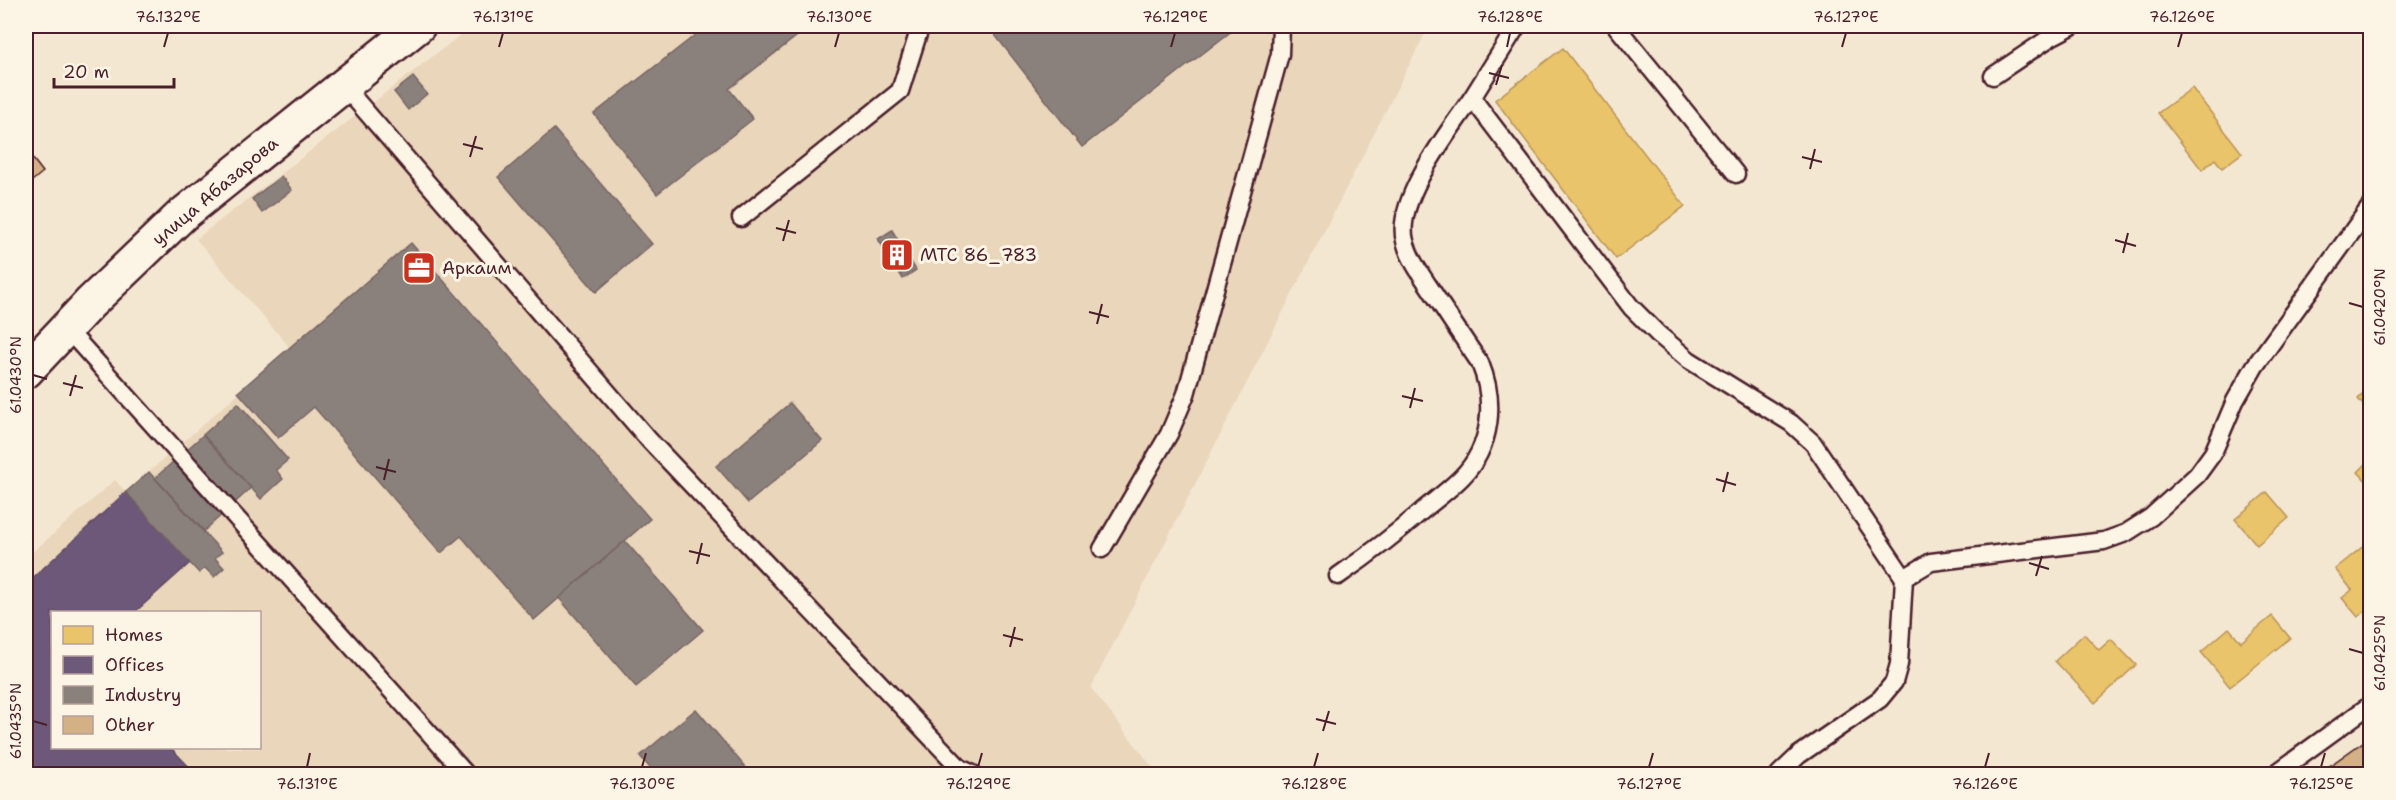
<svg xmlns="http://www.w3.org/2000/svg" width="2396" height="800" font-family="'Shantell Sans',sans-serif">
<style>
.built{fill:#ead6bb;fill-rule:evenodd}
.homes{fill:#e9c46a;stroke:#b99257;stroke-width:1.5}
.offices{fill:#6d597a;stroke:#624862;stroke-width:1.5}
.industry{fill:#8a817c;stroke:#776464;stroke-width:1.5}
.building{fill:#d3b085;stroke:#4a1f2b;stroke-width:1.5}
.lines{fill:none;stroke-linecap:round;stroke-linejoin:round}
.lane-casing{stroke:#4a1f2b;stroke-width:21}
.secondary-casing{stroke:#4a1f2b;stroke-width:38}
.lane{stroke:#fcf5e5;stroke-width:16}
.secondary{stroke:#fcf5e5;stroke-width:33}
.ticks{fill:none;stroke:#4a1f2b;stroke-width:2}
.labels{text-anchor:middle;stroke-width:6;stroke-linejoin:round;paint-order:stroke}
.street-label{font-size:18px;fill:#4a1f2b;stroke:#fcf5e5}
.poi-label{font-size:18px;fill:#4a1f2b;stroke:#fcf5e5;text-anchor:start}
.neatline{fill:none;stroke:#4a1f2b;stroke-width:2}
.ticks-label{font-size:15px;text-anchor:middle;fill:#4a1f2b}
</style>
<rect width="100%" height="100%" fill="#f4e7d2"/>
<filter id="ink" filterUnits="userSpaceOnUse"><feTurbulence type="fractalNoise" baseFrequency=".0167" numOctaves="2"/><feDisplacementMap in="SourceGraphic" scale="12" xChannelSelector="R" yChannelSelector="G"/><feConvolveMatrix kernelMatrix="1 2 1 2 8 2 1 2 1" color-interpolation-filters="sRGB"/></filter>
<g filter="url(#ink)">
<path class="built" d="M472,26H1429L1091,688L1158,774H26V558L115,480L126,492L290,348L196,239ZM52,612H260V748H52Z"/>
<g class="homes">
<polygon points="1563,48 1685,206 1616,259 1495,100"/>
<polygon points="2192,88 2242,153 2222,168 2215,159 2202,170 2158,113"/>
<polygon points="2370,387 2370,413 2358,399"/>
<polygon points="2370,460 2370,485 2358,472"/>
<polygon points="2267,492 2289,518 2257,545 2235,519"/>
<polygon points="2366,544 2370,549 2370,607 2358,617 2342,598 2352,590 2335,569"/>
<polygon points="2272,616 2290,638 2230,687 2201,652 2229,628 2241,642"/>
<polygon points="2084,634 2099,650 2111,639 2136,665 2095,703 2055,661"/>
</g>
<polygon class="offices" points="126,492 190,563 135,612 52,612 52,748 171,748 196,774 26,774 26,584"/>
<g class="industry">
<polygon points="707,26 810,26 729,89 753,119 657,194 594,114"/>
<polygon points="988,26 1229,26 1233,30 1082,147"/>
<polygon points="413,77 427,94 408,110 394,92"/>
<polygon points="554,129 652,244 596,292 498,177"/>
<polygon points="281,176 292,190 262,213 252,199"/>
<polygon points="892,230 916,270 903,279 878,239"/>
<polygon points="411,243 650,519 534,620 461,536 441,553 314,407 278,438 238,392"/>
<polygon points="238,403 288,460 276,470 283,479 261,499 203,435"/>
<polygon points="790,403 822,441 748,503 716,466"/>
<polygon points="203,435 251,488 204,531 155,478"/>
<polygon points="149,472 222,552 215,558 224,568 214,577 205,568 199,573 126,492"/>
<polygon points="625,541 703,630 636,687 559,598"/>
<polygon points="696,709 751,774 655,774 640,756"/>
</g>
<g class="building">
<polygon points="26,150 43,172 26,186"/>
<polygon points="2370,737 2370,774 2318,774"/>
</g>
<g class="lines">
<g class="lane-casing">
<g id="lane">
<polyline points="1517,26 1472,98 1631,307 1658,334 1689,360 1791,423 1813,443 1904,578"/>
<polyline points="1616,26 1736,174"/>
<polyline points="1993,76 2051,37 2072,26"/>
<polyline points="343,85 649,440 960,768 973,774"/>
<polyline points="741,218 900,91 919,31 918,26"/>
<polyline points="66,328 466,774"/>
<polyline points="1102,549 1169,434 1186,394 1280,54 1281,26"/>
<path d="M1338,576C1367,556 1395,535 1422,511C1435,500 1449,490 1461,478C1492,447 1496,402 1480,363C1464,340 1449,317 1434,294C1423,277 1410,261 1405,241C1394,201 1450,130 1472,98"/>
<polyline points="1779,774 1799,755 1880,699 1894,682 1899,664 1904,578 1931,562 2104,541 2126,533 2151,517 2197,475 2213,453 2235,401 2255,366 2370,207"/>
<polyline points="2275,774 2370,705"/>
</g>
</g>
<g class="secondary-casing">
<polyline id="secondary" points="26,371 90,303 181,216 418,26"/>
</g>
<use href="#lane" class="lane"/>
<use href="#secondary" class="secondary"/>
</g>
</g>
<path class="ticks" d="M164,47L168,33M499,47L503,33M835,47L839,33M1171,47L1175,33M1507,47L1510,33M1842,47L1846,33M2178,47L2182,33M1489,73L1509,78M1496,85L1502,65M463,144L483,149M470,157L476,136M1802,157L1822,162M1810,169L1815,149M776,228L796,233M2115,240L2136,246M783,241L789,220M2123,253L2128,233M2349,303L2363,307M1089,312L1109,317M1097,324L1102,304M33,375L47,379M63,383L83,388M70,396L76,375M1402,396L1423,401M1410,408L1415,388M376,467L396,472M1716,479L1736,485M384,480L389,459M1723,492L1728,472M689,551L710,556M2029,563L2049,569M697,564L702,543M2036,576L2042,556M1003,635L1023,640M1010,647L1015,627M2349,649L2363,653M1316,719L1336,724M33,721L47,725M1323,731L1329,711M307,767L310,753M642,767L646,753M978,767L982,753M1314,767L1318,753M1649,767L1653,753M1985,767L1989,753M2321,767L2325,753"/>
<defs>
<g id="building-square" transform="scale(1.725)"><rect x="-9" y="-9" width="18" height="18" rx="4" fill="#c8321e" stroke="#fcf5e5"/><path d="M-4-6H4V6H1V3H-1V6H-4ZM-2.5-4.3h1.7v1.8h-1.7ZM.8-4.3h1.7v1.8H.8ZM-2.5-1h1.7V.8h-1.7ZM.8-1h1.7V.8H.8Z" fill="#fff"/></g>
<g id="office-square" transform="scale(1.725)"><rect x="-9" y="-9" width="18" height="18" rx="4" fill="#c8321e" stroke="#fcf5e5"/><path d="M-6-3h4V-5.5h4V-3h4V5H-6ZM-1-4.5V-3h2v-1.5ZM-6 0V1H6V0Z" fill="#fff"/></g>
</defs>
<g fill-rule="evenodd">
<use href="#building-square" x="897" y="255"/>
<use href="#office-square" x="419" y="268"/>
</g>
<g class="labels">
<g class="street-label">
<text transform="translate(215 191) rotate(-40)" y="6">улица Абазарова</text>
</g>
<g class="poi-label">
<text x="920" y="261">МТС 86_783</text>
<text x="442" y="274">Аркаим</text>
</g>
</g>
<rect width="2396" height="800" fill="none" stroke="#fcf5e5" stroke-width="66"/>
<rect x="51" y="611" width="210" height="138" fill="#fcf5e5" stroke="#b59f9b" stroke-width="1.5"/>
<rect x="63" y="626" width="30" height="18" fill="#e9c46a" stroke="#b59f9b" stroke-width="1.5"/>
<text x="105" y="641" font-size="18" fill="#4a1f2b">Homes</text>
<rect x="63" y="656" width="30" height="18" fill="#6d597a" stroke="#b59f9b" stroke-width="1.5"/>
<text x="105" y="671" font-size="18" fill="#4a1f2b">Offices</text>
<rect x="63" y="686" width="30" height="18" fill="#8a817c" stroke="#b59f9b" stroke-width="1.5"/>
<text x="105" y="701" font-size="18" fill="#4a1f2b">Industry</text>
<rect x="63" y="716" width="30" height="18" fill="#d3b085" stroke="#b59f9b" stroke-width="1.5"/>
<text x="105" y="731" font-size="18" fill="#4a1f2b">Other</text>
<path d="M54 78v9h120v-9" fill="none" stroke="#4a1f2b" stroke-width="3"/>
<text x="63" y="78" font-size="18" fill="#4a1f2b" stroke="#fcf5e5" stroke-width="4.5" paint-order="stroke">20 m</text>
<rect x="33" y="33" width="2330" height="734" class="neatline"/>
<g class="ticks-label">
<text x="168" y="22">76.132°E</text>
<text x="503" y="22">76.131°E</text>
<text x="839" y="22">76.130°E</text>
<text x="1175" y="22">76.129°E</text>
<text x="1510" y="22">76.128°E</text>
<text x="1846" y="22">76.127°E</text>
<text x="2182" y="22">76.126°E</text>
<text transform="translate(2380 307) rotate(-90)" y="5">61.0420°N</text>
<text transform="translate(16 375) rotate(-90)" y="5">61.0430°N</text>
<text transform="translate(2380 653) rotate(-90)" y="5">61.0425°N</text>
<text transform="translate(16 721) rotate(-90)" y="5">61.0435°N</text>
<text x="307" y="789">76.131°E</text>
<text x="642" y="789">76.130°E</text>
<text x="978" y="789">76.129°E</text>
<text x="1314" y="789">76.128°E</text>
<text x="1649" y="789">76.127°E</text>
<text x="1985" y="789">76.126°E</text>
<text x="2321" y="789">76.125°E</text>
</g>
</svg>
